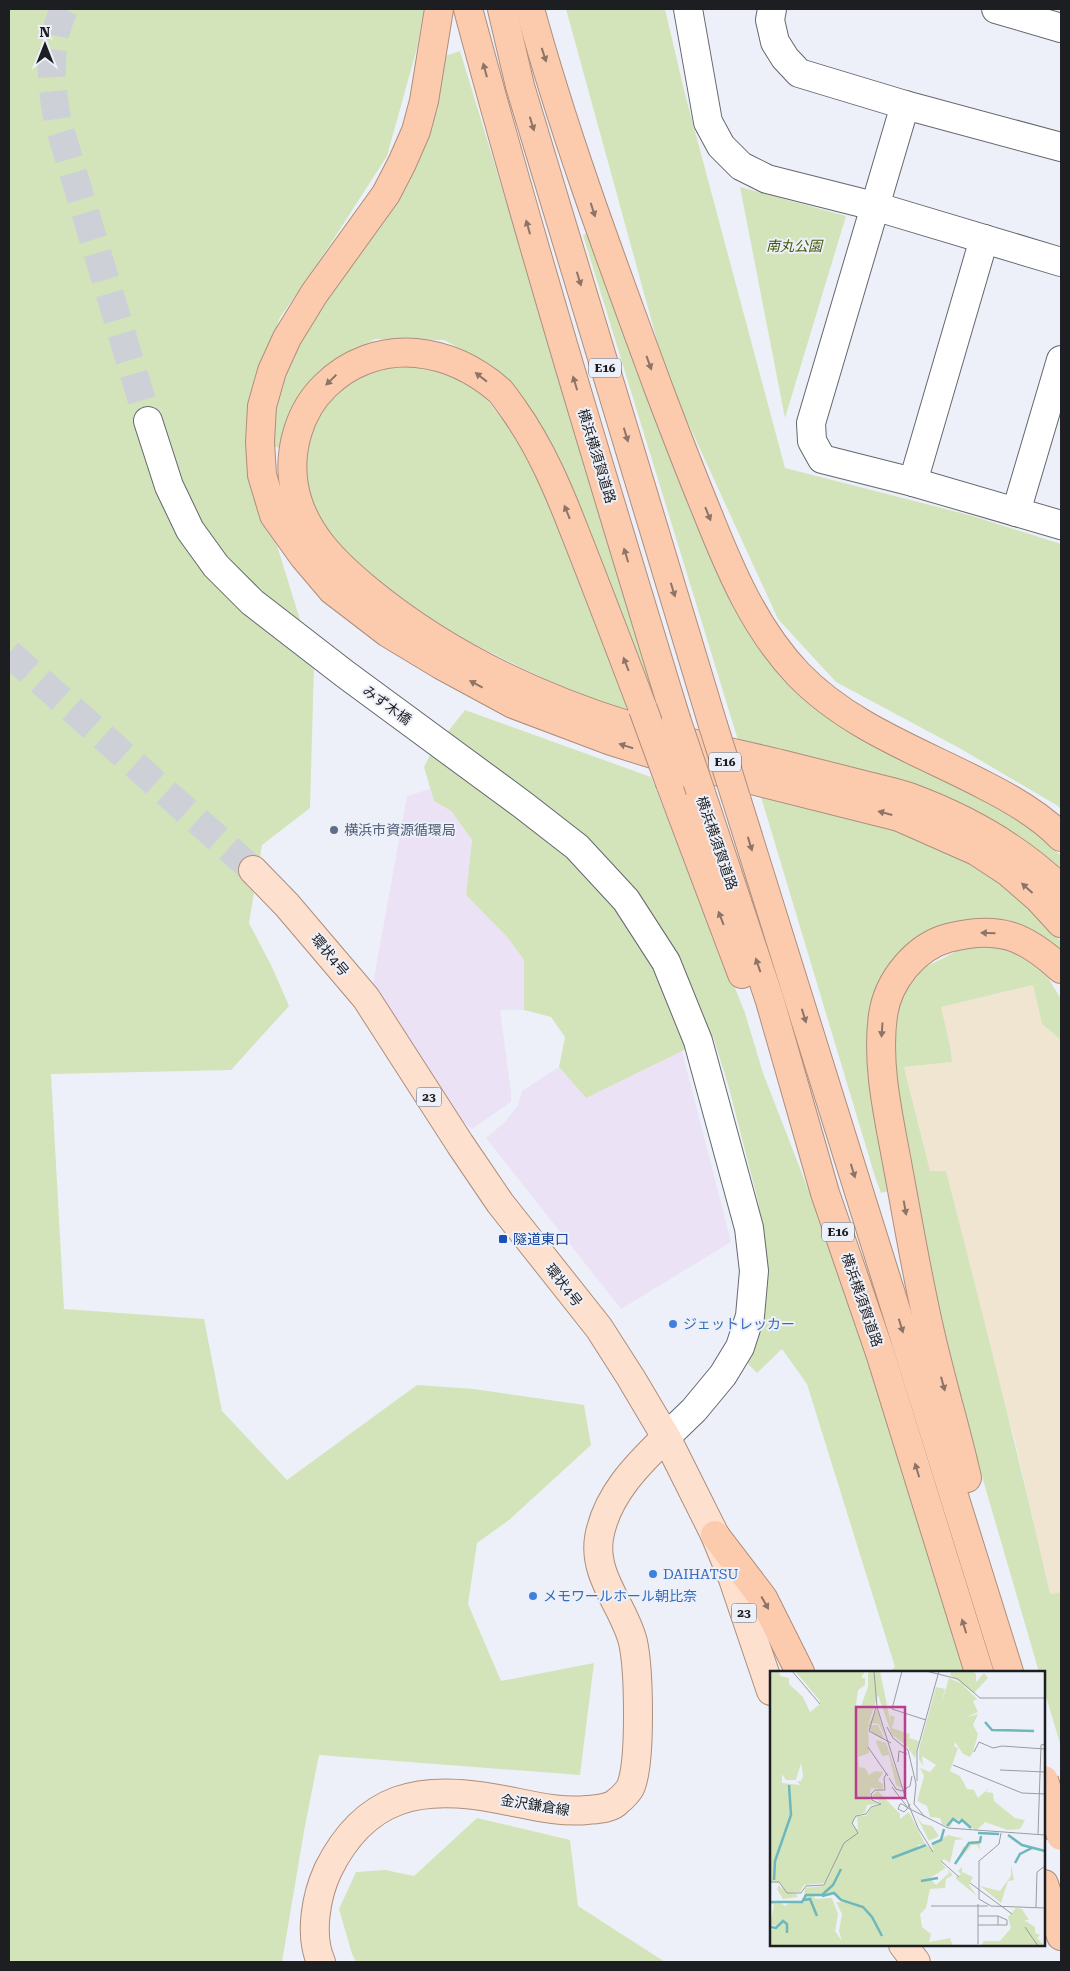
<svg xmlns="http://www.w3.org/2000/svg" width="1070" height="1971" font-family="'Roboto Serif','Noto Sans JP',serif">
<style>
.commercial{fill:#f0e5d1}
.industrial{fill:#ece2f6}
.green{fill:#d3e4ba}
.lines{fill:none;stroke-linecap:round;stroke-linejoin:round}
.minor-tunnel{stroke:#ced0d8;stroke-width:28;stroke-dasharray:28 14;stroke-linecap:butt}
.major-tunnel{stroke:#ced0d8;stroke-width:28;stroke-dasharray:28 14;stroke-linecap:butt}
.minor-casing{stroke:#64676e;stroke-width:30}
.major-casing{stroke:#ae8e7d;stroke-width:30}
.highway-casing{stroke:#ae8e7d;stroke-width:30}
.minor{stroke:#fff;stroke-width:28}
.major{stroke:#fde0ce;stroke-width:28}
.highway{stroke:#fccbae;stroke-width:28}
.highway-bridge-casing{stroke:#ae8e7d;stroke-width:30;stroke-linecap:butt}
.highway-bridge{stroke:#fccbae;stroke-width:28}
.oneway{fill:#8c7468}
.service-dot{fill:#5c6f8a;stroke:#edf0f8;stroke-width:2}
.transit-dot{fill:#1a4fb4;stroke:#edf0f8;stroke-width:2}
.shop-dot{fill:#3f7fe0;stroke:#edf0f8;stroke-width:2}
.labels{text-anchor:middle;stroke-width:4;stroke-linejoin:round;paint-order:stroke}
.shield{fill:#edf0f8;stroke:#5b5d62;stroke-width:1}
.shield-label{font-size:12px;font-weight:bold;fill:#1d1e21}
.park-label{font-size:14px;font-style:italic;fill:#425909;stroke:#edf0f8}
.street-label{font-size:14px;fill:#1d1e21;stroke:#edf0f8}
.service-label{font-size:14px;fill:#4e5e75;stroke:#edf0f8;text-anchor:start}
.transit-label{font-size:14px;fill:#164399;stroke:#edf0f8;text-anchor:start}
.shop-label{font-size:14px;fill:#366cbe;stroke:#edf0f8;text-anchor:start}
.inset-river{fill:none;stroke:#6eb7bc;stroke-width:2.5}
.inset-road{fill:none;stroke:#9a9ca2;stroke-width:1}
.view{fill:#ba3e8e;fill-opacity:0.15;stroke:#ba3e8e;stroke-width:2.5}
.inset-edge{fill:none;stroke:#1d1e21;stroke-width:2.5}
</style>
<rect width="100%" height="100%" fill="#edf0f8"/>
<polygon class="commercial" points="1033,985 1042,1024 1061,1040 1061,1592 1050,1594 1015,1441 994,1367 946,1171 930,1172 904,1067 951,1062 950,1046 940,1007"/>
<g class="industrial">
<polygon points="430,789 434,801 451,811 472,840 466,895 508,938 524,960 524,1010 500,1010 511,1092 511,1102 472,1129 455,1115 372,989 407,796"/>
<polygon points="682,1051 731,1242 621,1309 486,1138 505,1122 518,1105 522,1091 559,1067 586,1098"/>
</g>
<g class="green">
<polygon points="9,9 424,9 417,48 387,156 322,257 279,319 246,445 314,665 310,808 262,845 249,923 272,967 289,1006 231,1070 51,1074 64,1309 204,1319 222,1411 287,1480 417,1385 474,1389 584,1405 591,1445 509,1520 477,1543 468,1604 501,1681 594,1663 580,1775 319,1755 304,1831 282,1962 9,1962"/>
<polygon points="566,9 665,9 684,90 785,468 969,515 1061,544 1061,810 1058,806 961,749 836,682 778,619 667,377"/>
<polygon points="460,51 656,692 651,693 568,487 528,404 490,364 444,340 375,339 321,370 283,437 282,448 268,446 271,406 288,361 442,57"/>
<polygon points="740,187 846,216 785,418"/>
<polygon points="589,233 689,508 744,623 916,765 1025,822 1061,856 1061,876 738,740 583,235"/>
<polygon points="384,359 460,373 486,398 524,448 551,503 631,707 629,711 577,695 455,635 374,581 329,541 307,498 300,467 326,390"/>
<polygon points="465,710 651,777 745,1013 763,1073 839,1269 967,1672 889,1672 895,1667 807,1384 782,1349 757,1373 749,1365 744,1356 768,1274 758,1201 729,1088 713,1036 586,1098 559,1067 565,1037 551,1017 524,1010 524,960 508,938 466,895 472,840 451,811 434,801 424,767 431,753"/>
<polygon points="758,787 874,819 981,863 1044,915 1061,942 1061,950 1008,920 967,920 926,932 890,964 892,1190 881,1193 876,1180"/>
<path d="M998,946L1032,961L1047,976L1061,999V1040L1042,1024L1033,985L941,1007L950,1046L952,1062L904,1067L930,1171H946C982,1312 1018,1452 1050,1594L1061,1592V1747L1044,1690V1672H1039L949,1363L912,1193L891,1045L898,1001L924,968L961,949Z"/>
<polygon points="477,1818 570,1840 578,1906 665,1962 356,1962 352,1954 339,1909 356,1872 385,1870 414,1876"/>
</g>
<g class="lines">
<path class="minor-tunnel" d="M64,9C47,47 51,79 57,119L148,421"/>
<polyline class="major-tunnel" points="9,653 253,870"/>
<g class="minor-casing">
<g id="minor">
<polyline points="688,9 708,122 721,146 741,166 767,179 874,206 1061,262"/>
<polyline points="772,9 770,20 775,42 785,58 799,73 905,105 1061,147"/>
<polyline points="996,9 1061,28"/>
<polyline points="905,105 811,423 812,441 822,459 913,482 1061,525"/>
<polyline points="148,421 169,486 190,530 216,566 252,602 345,674 523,805 577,847 626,900 666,962 698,1041 749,1228 754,1271 750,1316 740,1347 723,1375 694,1410 666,1437"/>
<polyline points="913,482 984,239"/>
<polyline points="1016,512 1061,360"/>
</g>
</g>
<g class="major-casing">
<g id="major">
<polyline points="253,870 287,905 366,998 460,1144 500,1203 599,1328 631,1378 666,1437 715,1535 733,1579 771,1691"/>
<polyline points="903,1945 916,1962"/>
<path d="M321,1962C309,1935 316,1896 328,1870C365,1795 421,1784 498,1799C527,1804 557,1813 587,1810C597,1809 611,1809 618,1801C622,1798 629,1791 631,1786C641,1760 639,1670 633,1642C624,1606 593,1577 599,1538C606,1496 637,1465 666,1437"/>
</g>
</g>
<g class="highway-casing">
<g id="highway">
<polyline points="439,9 424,101 416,131 402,163 386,194 314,294 287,338 272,371 262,406 260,442 262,475 274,515 304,557 332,590 388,633 441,665 513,704 611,741 672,760 899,817 976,851 1008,872 1039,899 1061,923"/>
<path d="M468,9C532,247 604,483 676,719"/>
<polyline points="502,9 520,86 713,725"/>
<path d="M530,9C565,137 612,262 658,387C674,429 690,471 707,512C730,570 755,629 798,674C849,727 921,752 984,785C1012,799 1040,815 1061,837"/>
<path d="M643,709C621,651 599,593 576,535C559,491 541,448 514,410C509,403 505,397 500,391C476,370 448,356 416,353C382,350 349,362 325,386C299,411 288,451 294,486C302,532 335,563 369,591C446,654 536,697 630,726C679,742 731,752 781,764C809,771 837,778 864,785C879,789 895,792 909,797C966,818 1018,847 1061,889"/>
<polyline points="670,783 742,974"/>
<polyline points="700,790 770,1001 825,1193 881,1356 979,1672"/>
<polyline points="736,798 1009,1672"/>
<path d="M967,1478C958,1438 946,1398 936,1357C920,1295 910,1232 898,1168C889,1118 876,1066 883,1015C888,981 915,947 948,938C998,925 1024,935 1061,969"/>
<polyline points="715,1535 763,1598 800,1672"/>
<polyline points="1044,1884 1061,1936"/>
</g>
</g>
<use href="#minor" class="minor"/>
<use href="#major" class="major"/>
<use href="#highway" class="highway"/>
<g class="highway-bridge-casing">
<g id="highway-bridge">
<polyline points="643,709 670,783"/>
<polyline points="676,719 700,790"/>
<polyline points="713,725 736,798"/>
<polyline points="1044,1780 1061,1836"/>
</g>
</g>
<use href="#highway-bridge" class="highway-bridge"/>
</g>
<defs><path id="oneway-solid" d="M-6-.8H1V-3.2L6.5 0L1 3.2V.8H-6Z" transform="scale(1.25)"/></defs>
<g class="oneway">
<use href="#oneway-solid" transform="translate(544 55) rotate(72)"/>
<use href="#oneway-solid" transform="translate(485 70) rotate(-105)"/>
<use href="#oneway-solid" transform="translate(532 124) rotate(73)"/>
<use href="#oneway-solid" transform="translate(593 210) rotate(72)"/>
<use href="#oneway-solid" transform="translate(528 227) rotate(-106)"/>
<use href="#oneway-solid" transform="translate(579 279) rotate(73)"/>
<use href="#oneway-solid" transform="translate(649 363) rotate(70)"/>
<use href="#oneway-solid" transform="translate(481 377) rotate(-142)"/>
<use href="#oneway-solid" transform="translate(331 380) rotate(136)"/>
<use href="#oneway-solid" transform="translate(575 383) rotate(-107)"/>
<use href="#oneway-solid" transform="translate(626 435) rotate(73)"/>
<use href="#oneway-solid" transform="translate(567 512) rotate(-112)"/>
<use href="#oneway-solid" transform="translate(708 514) rotate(68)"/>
<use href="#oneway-solid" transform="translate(626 555) rotate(-107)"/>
<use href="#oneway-solid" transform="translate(673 590) rotate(73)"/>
<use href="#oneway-solid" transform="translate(626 664) rotate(-111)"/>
<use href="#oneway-solid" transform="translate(476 684) rotate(-152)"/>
<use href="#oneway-solid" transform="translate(626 746) rotate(-163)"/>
<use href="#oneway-solid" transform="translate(885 813) rotate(-165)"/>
<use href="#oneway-solid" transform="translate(750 844) rotate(73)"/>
<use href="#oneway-solid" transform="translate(1027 888) rotate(-138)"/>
<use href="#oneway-solid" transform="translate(721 918) rotate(-111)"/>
<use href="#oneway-solid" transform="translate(988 933) rotate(-178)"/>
<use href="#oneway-solid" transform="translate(758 965) rotate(-109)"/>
<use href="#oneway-solid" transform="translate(804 1016) rotate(73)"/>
<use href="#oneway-solid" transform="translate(882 1030) rotate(94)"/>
<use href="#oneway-solid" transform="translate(853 1171) rotate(73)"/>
<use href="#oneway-solid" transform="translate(905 1208) rotate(80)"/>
<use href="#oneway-solid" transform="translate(901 1326) rotate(73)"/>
<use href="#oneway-solid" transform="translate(943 1384) rotate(75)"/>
<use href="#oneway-solid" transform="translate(917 1470) rotate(-107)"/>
<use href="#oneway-solid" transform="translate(765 1603) rotate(61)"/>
<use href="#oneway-solid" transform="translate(964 1626) rotate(-107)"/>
</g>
<circle class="service-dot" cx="334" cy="830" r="5"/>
<rect class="transit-dot" x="498" y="1234" width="10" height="10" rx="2.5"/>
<g class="shop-dot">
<circle cx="673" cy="1324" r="5"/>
<circle cx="653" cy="1574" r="5"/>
<circle cx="533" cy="1596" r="5"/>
</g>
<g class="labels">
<g class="shield">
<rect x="589" y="358.5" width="32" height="19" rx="4"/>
<rect x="709" y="752.5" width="32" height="19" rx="4"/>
<rect x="416.5" y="1087.5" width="25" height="19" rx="4"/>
<rect x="822" y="1222.5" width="32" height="19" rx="4"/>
<rect x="731.5" y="1603.5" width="25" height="19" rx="4"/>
</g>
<g class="shield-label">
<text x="605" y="372">E16</text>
<text x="725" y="766">E16</text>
<text x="429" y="1101">23</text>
<text x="838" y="1236">E16</text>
<text x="744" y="1617">23</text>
</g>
<g class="park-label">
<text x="794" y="251">南丸公園</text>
</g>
<g class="street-label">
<text transform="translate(597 456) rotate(73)" y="5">横浜横須賀道路</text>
<text transform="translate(387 705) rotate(36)" y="5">みず木橋</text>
<text transform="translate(717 843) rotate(71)" y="5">横浜横須賀道路</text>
<text transform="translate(330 955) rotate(50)" y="5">環状4号</text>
<text transform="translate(564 1285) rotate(52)" y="5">環状4号</text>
<text transform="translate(862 1300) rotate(71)" y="5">横浜横須賀道路</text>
<text transform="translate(535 1805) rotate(9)" y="5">金沢鎌倉線</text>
</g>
<g class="service-label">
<text x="344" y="835">横浜市資源循環局</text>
</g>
<g class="transit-label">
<text x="513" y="1244">隧道東口</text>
</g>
<g class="shop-label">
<text x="683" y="1329">ジェットレッカー</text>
<text x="663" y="1579">DAIHATSU</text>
<text x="543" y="1601">メモワールホール朝比奈</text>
</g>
</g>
<g transform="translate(770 1671)">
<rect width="275" height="275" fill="#edf0f8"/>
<path d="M0,0H9L10,5L19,7V13L33,26L40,41L50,33V30L25,0H95L91,7H95V14L88,19L86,34L91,35L98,16V0H110L121,54L120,44L125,46L122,57L140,63L139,67L149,70L145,87L135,73L122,64L108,24L98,54L107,38L116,68L109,53L103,52L100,54H108L115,69L103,63L98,55L99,82L88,86L89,96L95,97L99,104L105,100L113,101L108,110L113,113V118L101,117L99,128L109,133L97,134L95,142L86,144L82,154L88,159L87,145H96L101,137L111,133L102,124L108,120L130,143V148L139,141L155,173L147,174L149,177L157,174L164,180L161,173L178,164L194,168L185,169L180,192L174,188L171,191L176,197L160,207L166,214L179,202L177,198L183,204L176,208L175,217L160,218L156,237L150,243L152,256L161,263L159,271L180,267L183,275H0V260L10,255L0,254L4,234L0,232L9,231L15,235L21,231L33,232L35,217L54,215L67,191L55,212L34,214L30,221L19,222L26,223L28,226L13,228L7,218L9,214L13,219L11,212L0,211ZM31,92L33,105L31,110H27L30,114L12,112V103L16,109H26ZM62,223L77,231H66L72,243L69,260L72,270L65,260L68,243L62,227L45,228L44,225ZM181,0H202L206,3V11L214,2L218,7L204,22L180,4ZM179,7L192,13L207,28L203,30L208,41L197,46L208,43L203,54L208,63L203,81L200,86L193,83L185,71L184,75L188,77L180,100L190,105L197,118L204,119L208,127L220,116L216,121L223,122L224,130L245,147L255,149L250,158L238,159L215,151L206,160L192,148L183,150L180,156L172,153L170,147L160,146L157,135L147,130L154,105L150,97L160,101L166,94L152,85L153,95L149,88V78L166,16L175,18L171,34ZM107,69L116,72L132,117L126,114L119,84L112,85L106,71ZM145,142L152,153L162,155L169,165L159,170ZM209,170L210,179L207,174H202L187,191L193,176ZM241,194L244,209L238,210L231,232L210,215L230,220L241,205ZM192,196V201L203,206L199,214L207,225L185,207L191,203L188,200ZM246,237L252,238L259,249H254L265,256V262L270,264L267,267L275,275H211L214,270H230L241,257L238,246Z" fill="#d3e4ba" fill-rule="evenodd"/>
<path class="inset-river" d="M215,51L222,59L264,60M177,155L183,148L189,152L192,149L201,157M208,162L229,163M238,164L252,174L275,180M162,173L171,169L174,158M122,187L156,174M245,192L250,183L262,177M185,193L199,172L210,171L211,165M4,209L5,190L21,144L19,114M151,210L168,207M52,225L64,222L71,229L93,236L102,246L112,265M34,229L40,228L47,245M0,231H32L36,224H52L63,214L71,198M0,256L6,257L13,250L17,253V262"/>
<path class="inset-road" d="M22,0L50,33M104,0L107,36L134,122L148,157L163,181M132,0L122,38L156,49M156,0L188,8L210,27H275M106,36L99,60L121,72M117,56L123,67L138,79L146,113L144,133L155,146M98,76L118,105M204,81L209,71L223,77L232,75L275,78M128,91L129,80L137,83M183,94L252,122L275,123M230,99L275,101M119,107L126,118L132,120L140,115L142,105M147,110V80L169,0M122,116L138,137L178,157L275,164M138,137L132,133H130L128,138L134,141L137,138L138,136L139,135L140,133M231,162L229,173L209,190V228L221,235L275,237M268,163L271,74L275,73M171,190L189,206M0,211H9L17,222H31L36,215L54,214L74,172L88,162L82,152L86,145L96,143L101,136L111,133L102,129L101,123L105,119H115L114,107L117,102M200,212L242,243M161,235H218M266,236L267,201L275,195M208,245H228V254M208,254H237V249L228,245M255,256L268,275M208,273V233"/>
<path class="view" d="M86,36H135V127H86Z"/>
<rect width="275" height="275" class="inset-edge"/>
</g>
<rect width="1070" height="1971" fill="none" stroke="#1d1e21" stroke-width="20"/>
<g transform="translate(45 45)" stroke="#edf0f8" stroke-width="4" paint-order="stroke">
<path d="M0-4L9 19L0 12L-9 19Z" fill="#1d1e21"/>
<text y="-8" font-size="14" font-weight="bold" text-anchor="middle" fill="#1d1e21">N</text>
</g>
</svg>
